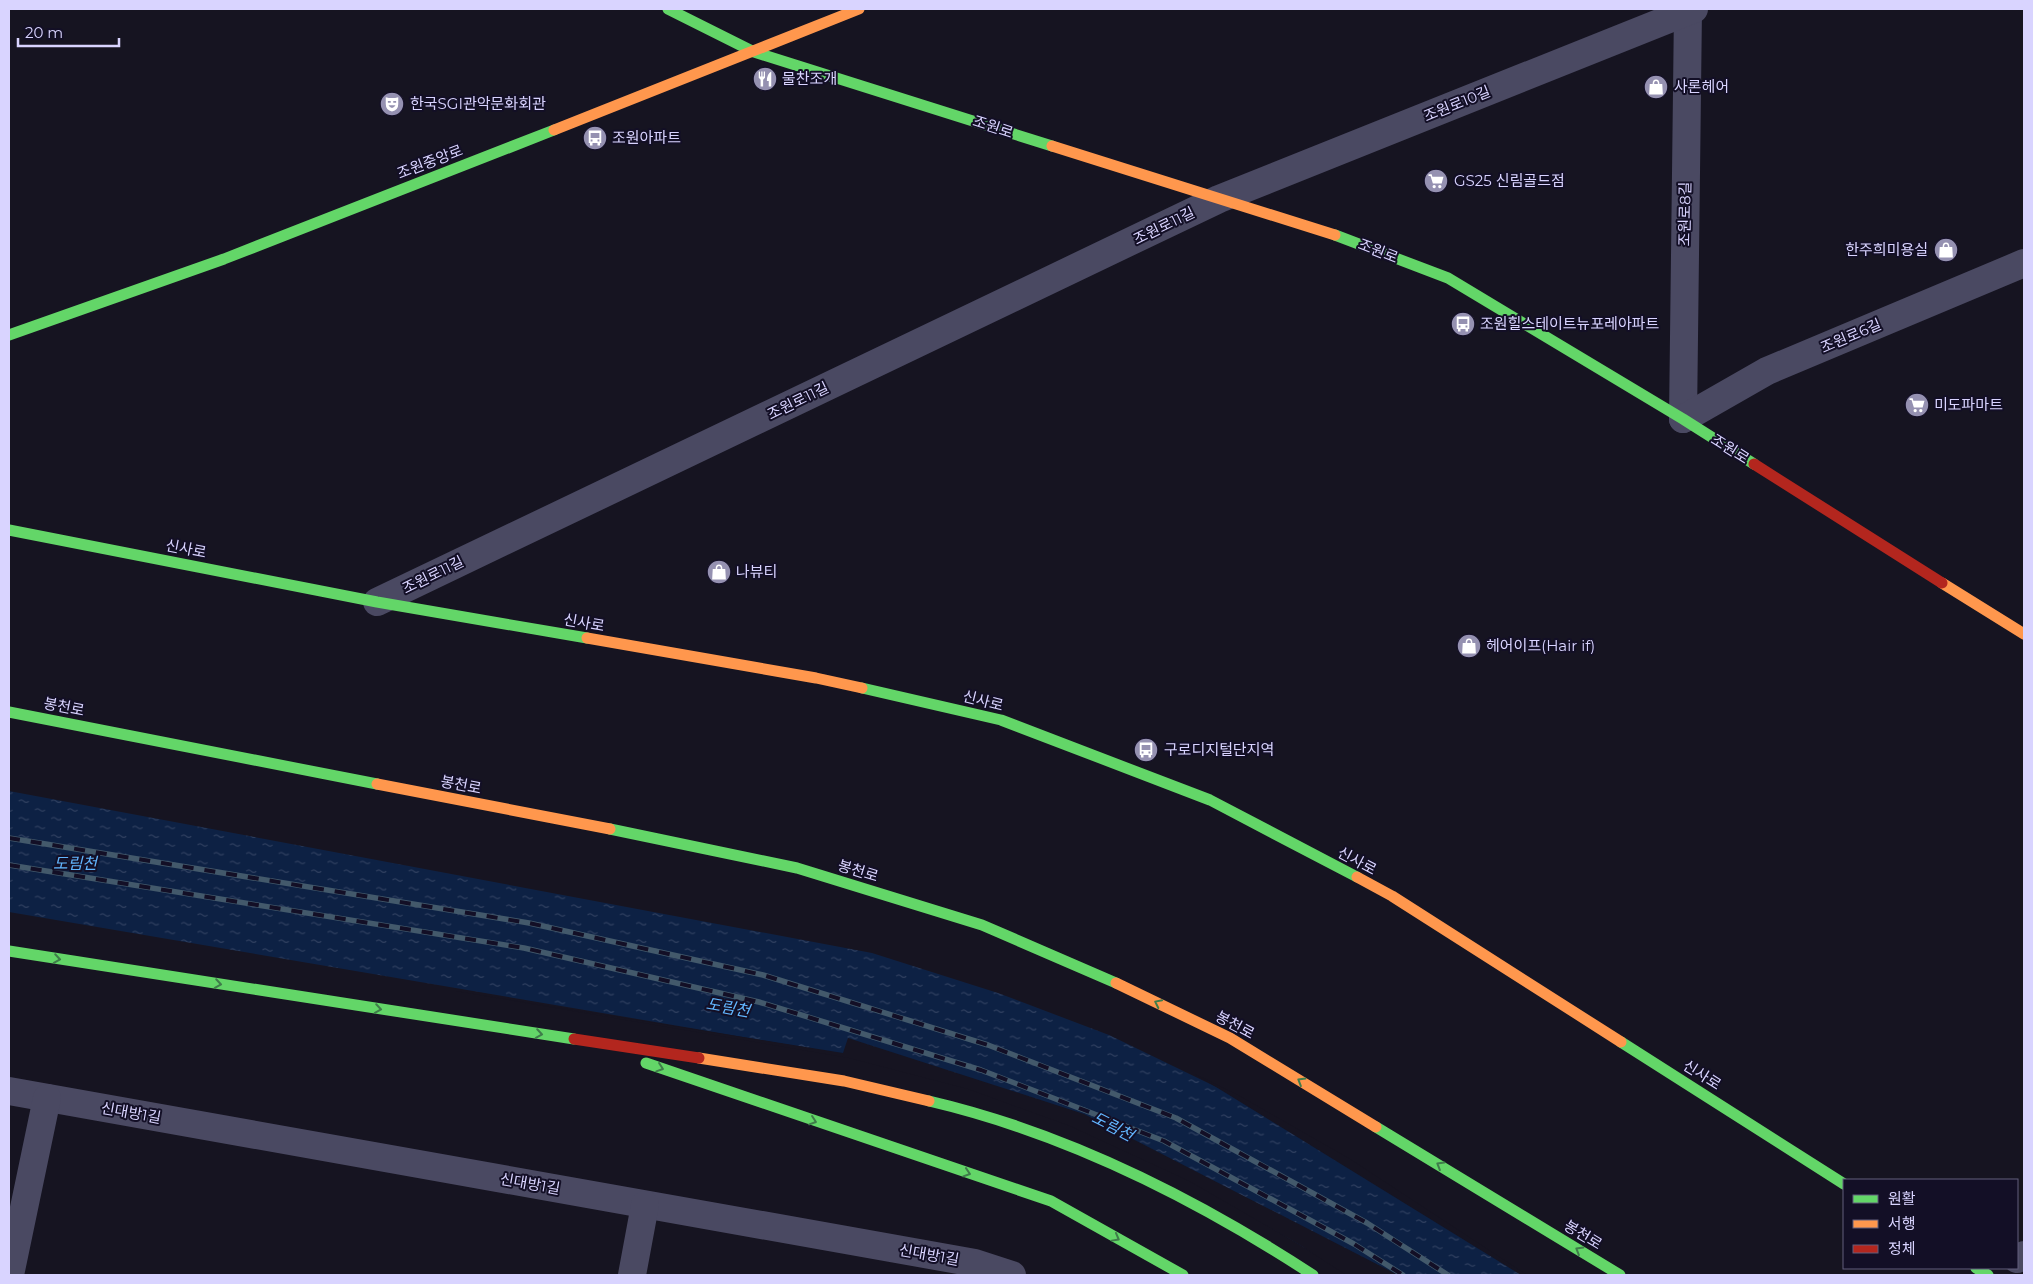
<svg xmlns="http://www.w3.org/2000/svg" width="2033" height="1284" font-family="Montserrat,'Noto Sans KR',sans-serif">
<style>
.water{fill:url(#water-ripples)}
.pier{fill:#161421}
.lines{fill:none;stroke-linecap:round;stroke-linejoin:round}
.street{stroke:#4a4962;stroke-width:28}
.fast{stroke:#63d668;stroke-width:11}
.slow{stroke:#ff974d;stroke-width:11}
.jam{stroke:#b3261e;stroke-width:11}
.rail-casing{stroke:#43596b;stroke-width:5.5}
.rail{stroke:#130f26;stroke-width:4;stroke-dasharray:11;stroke-linecap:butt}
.oneway{stroke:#3f7c4a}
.labels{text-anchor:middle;stroke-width:4;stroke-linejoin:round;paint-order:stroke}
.poi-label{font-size:15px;fill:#d9d4ff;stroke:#130f26;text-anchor:start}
.street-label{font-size:15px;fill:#d9d4ff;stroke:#130f26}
.water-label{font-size:16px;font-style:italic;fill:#62b6ff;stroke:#130f26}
</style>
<defs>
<pattern id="water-ripples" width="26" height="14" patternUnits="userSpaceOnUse" patternTransform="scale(1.25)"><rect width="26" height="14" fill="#0d2144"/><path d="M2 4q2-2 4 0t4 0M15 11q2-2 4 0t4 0" fill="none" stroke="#304060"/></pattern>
</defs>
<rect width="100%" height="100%" fill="#161421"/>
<polygon class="water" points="9,791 872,953 998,993 1109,1035 1237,1097 1525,1275 1350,1275 1190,1179 1071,1124 968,1087 849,1055 9,912"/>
<g class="pier">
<polygon points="455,991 843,1053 848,1038 1084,1114 1398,1275 1346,1275 1300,1245 1189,1181 1070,1126 968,1089 849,1058"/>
<polygon points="1195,1074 1238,1095 1350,1159 1527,1275 1521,1275"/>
</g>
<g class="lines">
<g class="street">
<polyline points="1683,419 1688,9"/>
<polyline points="1683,419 1767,371 2024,263"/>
<polyline points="377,602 1219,199 1694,9"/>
<polyline points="9,1091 975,1263 1012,1275"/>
<polyline points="2017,1259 2024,1255"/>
<polyline points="10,1275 47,1098"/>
<polyline points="632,1275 645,1205"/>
</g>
<g class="fast">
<polyline points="668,9 754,52 1052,146"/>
<polyline points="1335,235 1448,278 1683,419 1754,464"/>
<polyline points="9,335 224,259 554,130"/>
<polyline points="9,530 377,602 587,638"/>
<polyline points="862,688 1001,720 1210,800 1357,877"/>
<polyline points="9,712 377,784"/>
<polyline points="610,829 797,868 982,925 1116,983"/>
<polyline points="9,951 574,1039"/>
<polyline points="1621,1042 1844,1184"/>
<polyline points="646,1063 1051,1201 1183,1275"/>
<path d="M929,1101C1066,1133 1195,1198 1313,1275"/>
<polyline points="1376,1127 1620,1275"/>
<polyline points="1976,1268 1988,1275"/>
</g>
<g class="slow">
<polyline points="554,130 859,9"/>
<polyline points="1052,146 1335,235"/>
<polyline points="1942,583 2024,634"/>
<polyline points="587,638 816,678 862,688"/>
<polyline points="377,784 610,829"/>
<polyline points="1357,877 1392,896 1621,1042"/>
<polyline points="1116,983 1230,1038 1376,1127"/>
<polyline points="699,1058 844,1081 929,1101"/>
</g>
<g class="jam">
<polyline points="1754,464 1942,583"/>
<polyline points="574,1039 699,1058"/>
</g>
<g class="rail-casing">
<g id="rail">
<polyline points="9,838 529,923 763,975 988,1045 1176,1118 1367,1223 1448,1275"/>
<polyline points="9,865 524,948 759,1002 981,1070 1164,1141 1354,1244 1403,1275"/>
</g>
</g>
<use href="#rail" class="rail"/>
</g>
<defs><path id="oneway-chevron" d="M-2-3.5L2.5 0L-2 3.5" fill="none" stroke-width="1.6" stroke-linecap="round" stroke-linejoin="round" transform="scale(1.25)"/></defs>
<g class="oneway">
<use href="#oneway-chevron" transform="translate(57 959) rotate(9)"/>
<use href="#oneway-chevron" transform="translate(218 984) rotate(9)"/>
<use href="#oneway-chevron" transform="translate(1158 1003) rotate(-154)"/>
<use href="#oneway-chevron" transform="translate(378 1009) rotate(9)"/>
<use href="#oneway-chevron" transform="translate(539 1034) rotate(9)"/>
<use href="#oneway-chevron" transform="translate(660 1068) rotate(19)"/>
<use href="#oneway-chevron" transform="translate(1301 1081) rotate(-149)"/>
<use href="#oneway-chevron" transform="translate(813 1121) rotate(19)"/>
<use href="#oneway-chevron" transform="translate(1440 1165) rotate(-149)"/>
<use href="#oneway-chevron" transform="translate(967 1173) rotate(18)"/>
<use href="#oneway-chevron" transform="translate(1116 1238) rotate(29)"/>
<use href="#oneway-chevron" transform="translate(1579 1250) rotate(-149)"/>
</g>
<defs>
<g id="restaurant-disc" transform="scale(1.25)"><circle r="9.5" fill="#9591b1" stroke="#130f26"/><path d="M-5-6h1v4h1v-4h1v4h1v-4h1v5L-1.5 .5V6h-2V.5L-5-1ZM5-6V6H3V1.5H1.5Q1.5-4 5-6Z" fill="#fff"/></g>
<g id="shop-disc" transform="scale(1.25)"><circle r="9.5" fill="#9591b1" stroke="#130f26"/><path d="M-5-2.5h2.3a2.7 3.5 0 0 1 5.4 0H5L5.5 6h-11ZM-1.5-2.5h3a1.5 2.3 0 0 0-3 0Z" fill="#fff"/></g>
<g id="theatre-disc" transform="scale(1.25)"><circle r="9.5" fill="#9591b1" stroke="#130f26"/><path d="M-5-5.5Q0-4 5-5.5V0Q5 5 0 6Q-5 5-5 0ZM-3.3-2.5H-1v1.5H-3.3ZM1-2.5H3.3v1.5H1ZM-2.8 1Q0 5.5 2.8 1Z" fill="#fff"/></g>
<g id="bus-disc" transform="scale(1.25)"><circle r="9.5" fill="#9591b1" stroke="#130f26"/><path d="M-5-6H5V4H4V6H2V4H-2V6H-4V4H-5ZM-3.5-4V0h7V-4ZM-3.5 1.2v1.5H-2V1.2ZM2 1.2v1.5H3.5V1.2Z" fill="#fff"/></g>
<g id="supermarket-disc" transform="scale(1.25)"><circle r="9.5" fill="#9591b1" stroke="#130f26"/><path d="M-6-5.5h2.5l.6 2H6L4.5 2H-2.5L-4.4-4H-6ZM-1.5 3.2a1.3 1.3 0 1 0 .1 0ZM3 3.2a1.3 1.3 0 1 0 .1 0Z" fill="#fff"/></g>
</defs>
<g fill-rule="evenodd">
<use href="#restaurant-disc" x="765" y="79"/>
<use href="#shop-disc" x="1656" y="87"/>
<use href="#theatre-disc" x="392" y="104"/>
<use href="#bus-disc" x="595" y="138"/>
<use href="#supermarket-disc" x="1436" y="181"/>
<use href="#shop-disc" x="1946" y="250"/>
<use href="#bus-disc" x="1463" y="324"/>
<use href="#supermarket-disc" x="1917" y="405"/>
<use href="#shop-disc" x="719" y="572"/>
<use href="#shop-disc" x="1469" y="646"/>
<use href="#bus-disc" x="1146" y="750"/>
</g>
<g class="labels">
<g class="poi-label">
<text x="782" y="84">물찬조개</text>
<text x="1674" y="92">사론헤어</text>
<text x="410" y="109">한국SGI관악문화회관</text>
<text x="612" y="143">조원아파트</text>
<text x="1454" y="186">GS25 신림골드점</text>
<text x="1928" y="255" text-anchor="end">한주희미용실</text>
<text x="1480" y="329">조원힐스테이트뉴포레아파트</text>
<text x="1934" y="410">미도파마트</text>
<text x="736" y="577">나뷰티</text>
<text x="1486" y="651">헤어이프(Hair if)</text>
<text x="1164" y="755">구로디지털단지역</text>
</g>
<g class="street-label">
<text transform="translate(1457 104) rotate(-22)" y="5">조원로10길</text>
<text transform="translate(993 127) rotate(18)" y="5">조원로</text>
<text transform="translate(430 162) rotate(-21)" y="5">조원중앙로</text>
<text transform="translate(1685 214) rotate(-89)" y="5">조원로8길</text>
<text transform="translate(1164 226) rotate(-26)" y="5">조원로11길</text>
<text transform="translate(1378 251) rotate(21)" y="5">조원로</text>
<text transform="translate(1851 336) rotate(-23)" y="5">조원로6길</text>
<text transform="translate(798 401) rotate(-26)" y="5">조원로11길</text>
<text transform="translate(1730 449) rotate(32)" y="5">조원로</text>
<text transform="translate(186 549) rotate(11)" y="5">신사로</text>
<text transform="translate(433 575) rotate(-26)" y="5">조원로11길</text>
<text transform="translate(584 623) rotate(10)" y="5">신사로</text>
<text transform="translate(983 701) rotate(14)" y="5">신사로</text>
<text transform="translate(64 707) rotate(11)" y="5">봉천로</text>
<text transform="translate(461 785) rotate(11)" y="5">봉천로</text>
<text transform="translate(1357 861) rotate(28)" y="5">신사로</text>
<text transform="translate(858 871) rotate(17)" y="5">봉천로</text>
<text transform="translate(1235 1025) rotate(28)" y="5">봉천로</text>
<text transform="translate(1702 1075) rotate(32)" y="5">신사로</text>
<text transform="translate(131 1113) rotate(10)" y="5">신대방1길</text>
<text transform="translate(530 1184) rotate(10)" y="5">신대방1길</text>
<text transform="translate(1583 1235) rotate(31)" y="5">봉천로</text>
<text transform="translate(929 1255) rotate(10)" y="5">신대방1길</text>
</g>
<g class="water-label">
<text x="75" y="869">도림천</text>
<text transform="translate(728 1007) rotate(10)" y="6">도림천</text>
<text transform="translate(1113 1126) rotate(27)" y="6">도림천</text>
</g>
</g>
<rect width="2033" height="1284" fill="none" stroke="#d9d4ff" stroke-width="20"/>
<rect x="1843" y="1179" width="175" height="90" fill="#130f26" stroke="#625e7d"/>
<rect x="1853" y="1195" width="25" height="8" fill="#63d668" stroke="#625e7d"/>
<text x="1888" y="1204" font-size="15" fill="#d9d4ff">원활</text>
<rect x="1853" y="1220" width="25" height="8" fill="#ff974d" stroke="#625e7d"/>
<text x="1888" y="1229" font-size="15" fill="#d9d4ff">서행</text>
<rect x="1853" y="1245" width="25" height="8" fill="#b3261e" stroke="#625e7d"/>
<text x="1888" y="1254" font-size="15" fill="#d9d4ff">정체</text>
<path d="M18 38v8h101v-8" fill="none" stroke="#d9d4ff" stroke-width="2.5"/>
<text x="25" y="38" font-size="15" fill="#d9d4ff" stroke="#130f26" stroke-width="4" paint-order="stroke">20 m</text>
</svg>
